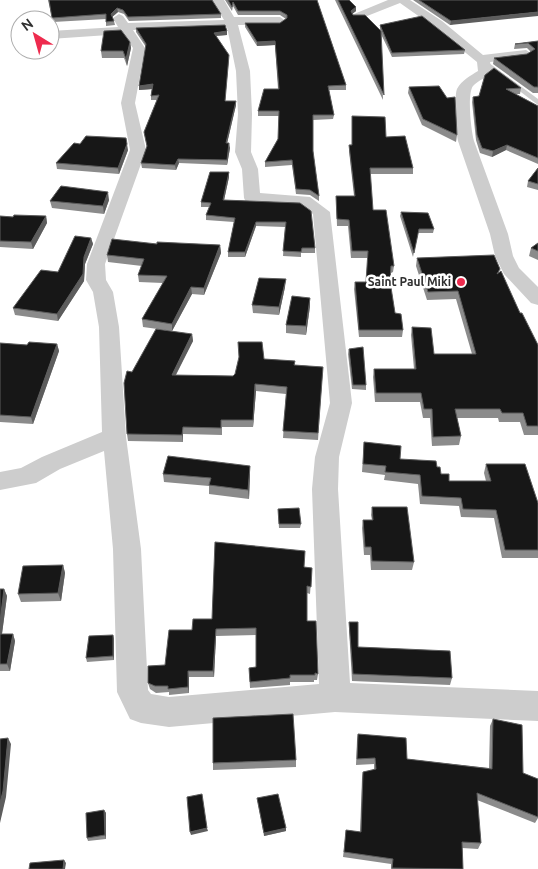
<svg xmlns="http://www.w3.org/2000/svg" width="538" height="869" font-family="Ubuntu,sans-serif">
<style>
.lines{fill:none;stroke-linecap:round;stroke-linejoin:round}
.service{fill:#cdcdcd;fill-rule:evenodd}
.minor{fill:#cdcdcd;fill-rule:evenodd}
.wall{fill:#8b8b8b}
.shaded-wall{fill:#5d5d5d}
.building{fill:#171717;stroke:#5d5d5d}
.poi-dot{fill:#ee2b4e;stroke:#fff;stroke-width:2}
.labels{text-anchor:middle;stroke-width:5;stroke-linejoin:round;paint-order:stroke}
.poi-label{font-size:12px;font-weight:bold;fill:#303030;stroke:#fff;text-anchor:end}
</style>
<rect width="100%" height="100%" fill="#fff"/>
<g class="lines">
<polygon class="service" points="481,60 485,60 538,99 538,105 481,62"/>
<g class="minor">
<path d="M212,0H224L234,17H280L286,21L280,25H238L250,71L252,114L251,152L258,169L260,193L310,197L330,212L352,403L339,457L338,489L350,683L538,691V721L335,712L169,727L141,723L130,719L117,692L113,549L104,451L60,469L36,483L0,490V472L21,468L42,457L102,432L99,327L93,292L86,280L87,264L130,150L121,103L133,48L123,34L50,39V31L118,27L113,18L119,14L123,16L128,23L224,20ZM227,27L236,71L238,114L235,152L242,169L244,198L246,202L252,203L300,206L313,214L330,403L315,457L312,489L319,684L169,697L151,694L148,690L141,549L126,437L119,327L113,292L106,280L105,264L146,150L135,103L145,48L133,30Z"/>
<path d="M388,0H410L442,21L483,55L526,50L532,54L526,58L490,62L492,72C487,78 478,80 473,86C467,94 471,131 474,141L508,234L513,256L519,268L538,287V305L531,303L504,274L495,256L490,234L458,141C456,132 454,96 457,89C462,80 470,76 478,71L477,62L434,27L400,3L362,18H354L352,16L354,14Z"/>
</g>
</g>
<g class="wall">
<polygon points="48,0 221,14 221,18 129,21 124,14 118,12 112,17 114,21 115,25 106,26 106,19 53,22"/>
<polygon points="225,0 317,0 346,85 346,90 329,90 334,115 333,119 313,120 313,151 319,196 319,201 310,195 296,194 292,165 265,167 265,162 278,139 279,116 258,116 258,111 278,89 275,45 257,46 245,27 245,23 280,23 286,19 280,15 238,15 233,6 232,11"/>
<polygon points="335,0 349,0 356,7 356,11 352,14 353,15 380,30 380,25 465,50 464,54 392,57 381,34 383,100"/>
<polygon points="413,0 538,0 450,25"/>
<polygon points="136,28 227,31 227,35 216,36 229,59 225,101 236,105 227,143 230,148 227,165 179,163 176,170 142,168 141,163 147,147 144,132 157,100 151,100 151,96 152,89 139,90 146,47 136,32"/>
<polygon points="538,41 538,93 533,93 493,64 494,58 527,54 531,52 527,48 514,49 515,44"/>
<polygon points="130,42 131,48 127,66 124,58 102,58 101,51"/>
<polygon points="485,75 521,88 520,94 515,94 538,106 538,164 506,150 492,157 480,153 476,140 472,102 473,97 479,96"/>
<polygon points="409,87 457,135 456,142 422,125 408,93"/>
<polygon points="386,137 413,168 413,174 370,174 373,210 394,266 393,272 391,273 390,281 395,313 403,330 402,337 359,337 354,289 355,282 366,282 368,258 351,258 348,226 337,226 336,196 354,196 349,151 349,145"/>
<polygon points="80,144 128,150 119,174 57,169 56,163"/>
<polygon points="538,168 538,190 527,187 528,181"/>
<polygon points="229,172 229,177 224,200 300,203 315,248 315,253 301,253 301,257 283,256 285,227 256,226 245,257 228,257 228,252 234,222 206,220 206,215 209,207 201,207 201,202"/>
<polygon points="109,200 104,214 52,208 50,201"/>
<polygon points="401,212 434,229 433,233 418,233 413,257 400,216"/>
<polygon points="0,216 13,217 46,216 47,223 33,249 0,247"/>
<polygon points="91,238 93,244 85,264 84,281 58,321 15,315 13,308 58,272"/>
<polygon points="538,243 538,260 529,256 531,248"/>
<polygon points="157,244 220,245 221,253 204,295 192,294 172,331 143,327 142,319 163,283 139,282 138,275 142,266 108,262 107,255"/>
<polygon points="417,258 499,272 520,313 538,345 538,435 524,435 520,422 499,422 498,418 457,418 461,436 459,445 432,446 430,418 423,418 420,402 375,402 373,377 374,369 414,369 411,335 412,327 434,354 472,354 456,299 427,300 416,266"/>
<polygon points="285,287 279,315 253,313 252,305"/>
<polygon points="310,298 310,306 306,335 286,333 286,325"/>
<polygon points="192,334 193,341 176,375 233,376 264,359 295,361 295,365 323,367 318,440 283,438 286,394 256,391 253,427 222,427 222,435 183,434 183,442 128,441 127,434 132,372"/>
<polygon points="0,343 27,345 57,344 59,351 33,424 0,422"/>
<polygon points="349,349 366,385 366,390 352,389 348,354"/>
<polygon points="364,442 400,459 437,467 441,474 449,481 486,481 484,473 486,464 538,503 538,558 502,558 494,518 461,517 459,506 420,504 418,484 384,480 385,475 362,472"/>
<polygon points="163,474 250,474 249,499 209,494 209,486 164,482"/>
<polygon points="372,507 414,562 412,570 371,570 370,555 364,555 362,528 363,520 372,520 371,515"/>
<polygon points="278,509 301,524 300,528 279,528"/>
<polygon points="63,565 65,573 61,601 21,602 18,594"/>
<polygon points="304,567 312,568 310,594 307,593 307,621 318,674 317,680 314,680 314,682 290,682 290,685 250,688 249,668 256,667 256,635 216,636 214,677 189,677 189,693 169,695 169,692 156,693 150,689 148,683 165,665 192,630"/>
<polygon points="0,589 4,589 7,596 2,634 13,634 15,641 10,671 0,671"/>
<polygon points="349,622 358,647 452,678 450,685 352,681 349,629"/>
<polygon points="113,635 114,639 114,660 87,662 86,658"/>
<polygon points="493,719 523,773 538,779 538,818 535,823 477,800 481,843 478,849 462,848 463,869 391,869 391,864 343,857 346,830 360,832 362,778 363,772 374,770 374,764 356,765 357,740 358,734 407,759 489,768 490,726"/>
<polygon points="296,760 296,767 213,770 213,763"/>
<polygon points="257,798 286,831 264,836"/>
<polygon points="104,810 106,813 106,839 88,841 87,838"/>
</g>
<g class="shaded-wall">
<polygon points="356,7 356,11 351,15 351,11"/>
<polygon points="117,8 118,12 111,18 111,14"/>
<polygon points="538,12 538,16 450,25 451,21"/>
<polygon points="227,31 227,35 214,36 214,33"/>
<polygon points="275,41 275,45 257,46 257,42"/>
<polygon points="130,42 131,48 127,66 126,59"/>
<polygon points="153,84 153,89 139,90 139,86"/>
<polygon points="236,101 236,105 226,148 226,143"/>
<polygon points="229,143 230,148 227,165 227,160"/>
<polygon points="127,144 128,150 119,174 118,168"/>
<polygon points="507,145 506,150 492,157 493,151"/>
<polygon points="178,159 179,163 176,170 175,165"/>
<polygon points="229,172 229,177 223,205 223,200"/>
<polygon points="108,192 109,200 104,214 103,206"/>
<polygon points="46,216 47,223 33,249 31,242"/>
<polygon points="256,222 256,226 245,257 245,252"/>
<polygon points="91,238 93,244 85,264 84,281 58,321 57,314"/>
<polygon points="220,245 221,253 204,295 204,288"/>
<polygon points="286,279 285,287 279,315 279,307"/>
<polygon points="191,287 192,294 172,331 172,324"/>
<polygon points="310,298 310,306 306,335 306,326"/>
<polygon points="192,334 193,341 172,382 172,375"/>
<polygon points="57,344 59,351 33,424 31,417"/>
<polygon points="255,384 256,391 253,427 253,420"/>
<polygon points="183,427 183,442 182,435"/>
<polygon points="250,466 250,474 249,499 248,490"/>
<polygon points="63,565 65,573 61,601 58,593"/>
<polygon points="4,589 7,596 1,641 0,638 0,622"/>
<polygon points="216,629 216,636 214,677 213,671"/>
<polygon points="13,634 15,641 10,671 7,664"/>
<polygon points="113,635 114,639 114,660 113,656"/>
<polygon points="188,671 189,677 189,693 188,687"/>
<polygon points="8,738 11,744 6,797 0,823 0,803"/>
<polygon points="104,810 106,813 106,839 105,835"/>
<polygon points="207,828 208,831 191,835 190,832"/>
<polygon points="286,828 286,831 264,836 264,833"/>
<polygon points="64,860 66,863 65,869 63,869"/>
</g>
<g class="building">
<polygon points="49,0 212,0 221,14 128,17 123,10 117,8 111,14 114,21 106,22 106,14 52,18"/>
<polygon points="228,0 317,0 346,85 328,86 334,115 313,115 313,151 319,196 310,190 296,189 292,160 265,162 278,139 279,111 258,111 264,89 279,89 275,41 257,42 245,23 280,23 287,18 287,15 280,11 238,11 233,2 232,7"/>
<polygon points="338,0 349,0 356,7 351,11 353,15 365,15 381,31 384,95"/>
<polygon points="419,0 538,0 538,12 451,21"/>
<polygon points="422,16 465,50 392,53 380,25"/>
<polygon points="225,25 227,31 214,33 229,55 225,101 236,101 226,143 229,143 227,160 178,159 175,165 141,163 147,146 144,132 159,95 151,96 153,84 139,86 146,44 136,28"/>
<polygon points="121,30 130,42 126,59 123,51 101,51 104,31"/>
<polygon points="538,41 538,87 534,87 494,58 527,54 535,49 528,43 515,44"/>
<polygon points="494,68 521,88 506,89 538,106 538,158 507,145 493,151 482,148 477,135 473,97 479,96 485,75"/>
<polygon points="439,86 447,98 455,97 457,135 423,119 409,87"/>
<polygon points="352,116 385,117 386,137 405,136 413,168 370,168 373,210 386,210 394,266 391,266 390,281 395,313 401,314 403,330 359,330 355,282 366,282 368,251 352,251 349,220 337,219 336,196 355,196 349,145 352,145"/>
<polygon points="86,136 126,138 127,144 118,168 56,163 74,143 80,144"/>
<polygon points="538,168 538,184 528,181"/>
<polygon points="210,172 229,172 223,200 300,203 311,211 315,248 302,248 301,252 283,251 286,222 256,222 245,252 228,252 235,218 206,215 211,203 201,202"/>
<polygon points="61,186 108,192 103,206 50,201"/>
<polygon points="401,212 428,213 434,229 419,229 414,253"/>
<polygon points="14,215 46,216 31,242 0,241 0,216 13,217"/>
<polygon points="75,236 91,238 84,257 83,274 57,314 13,308 41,270 58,272"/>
<polygon points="112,239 157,244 157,242 220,245 204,288 191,287 172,324 142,319 167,276 138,275 144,259 107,255"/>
<polygon points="538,243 538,251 531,248"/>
<polygon points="494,255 500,269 497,274 501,271 520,313 522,313 538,345 538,426 527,426 523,413 502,413 500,409 455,409 461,436 433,437 432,409 424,409 421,393 376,393 374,369 416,369 412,327 431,328 434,354 476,354 458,291 428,292 417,258"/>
<polygon points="259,278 286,279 279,307 252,305"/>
<polygon points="292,296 310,298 306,326 286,325"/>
<polygon points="156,329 192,334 172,375 233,376 235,374 239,357 238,342 262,342 264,359 295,361 294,365 323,367 318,433 283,431 287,387 255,384 253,420 221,420 221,428 183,427 182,435 127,434 124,383 127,371 132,372"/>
<polygon points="29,342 57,344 31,417 0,415 0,343 27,345"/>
<polygon points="363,347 366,385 353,385 349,349"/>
<polygon points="364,442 401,446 400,459 436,461 437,467 440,467 441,474 449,474 449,481 491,481 486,464 525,464 538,503 538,550 505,550 496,510 463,509 461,498 422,496 420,475 385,472 386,466 363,464"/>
<polygon points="168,456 250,466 248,490 209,485 211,478 163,474"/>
<polygon points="372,507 407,507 414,562 372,561 371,547 365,547 363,520 373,520"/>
<polygon points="299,508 301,524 279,524 278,509"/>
<polygon points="215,542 305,551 304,567 312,568 311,587 307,586 307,621 316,621 318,674 315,673 315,675 290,675 290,678 250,682 249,668 256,667 256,628 216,629 213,671 188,671 188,687 168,689 168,686 155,686 148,683 148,666 165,665 169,630 192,630 193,619 212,619"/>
<polygon points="63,565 58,593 18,594 23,566"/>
<polygon points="0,589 4,589 0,622"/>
<polygon points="349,622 358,622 358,647 450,651 452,678 353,674"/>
<polygon points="0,634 13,634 7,664 0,664"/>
<polygon points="113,635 113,656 86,658 89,636"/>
<polygon points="293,714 296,760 213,763 213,718"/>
<polygon points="493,719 522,725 523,773 538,779 538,817 477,793 481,843 462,842 463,869 392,868 393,859 344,852 346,830 361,832 363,772 376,769 375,758 357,759 358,734 406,738 407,759 492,769"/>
<polygon points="8,738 3,791 0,803 0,739"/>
<polygon points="202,794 207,828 190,832 187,797"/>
<polygon points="278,794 286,828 264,833 257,798"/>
<polygon points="104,810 105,835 87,838 86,813"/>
<polygon points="64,860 63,869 29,869 30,863"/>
</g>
<circle class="poi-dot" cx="461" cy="282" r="5"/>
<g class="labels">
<g class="poi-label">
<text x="451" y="286">Saint Paul Miki</text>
</g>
</g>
<g transform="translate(35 35) rotate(323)"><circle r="24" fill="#ffffff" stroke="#acacac"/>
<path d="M0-4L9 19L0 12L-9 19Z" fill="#ee2b4e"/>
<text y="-8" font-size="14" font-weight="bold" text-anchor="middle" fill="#303030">N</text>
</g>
</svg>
